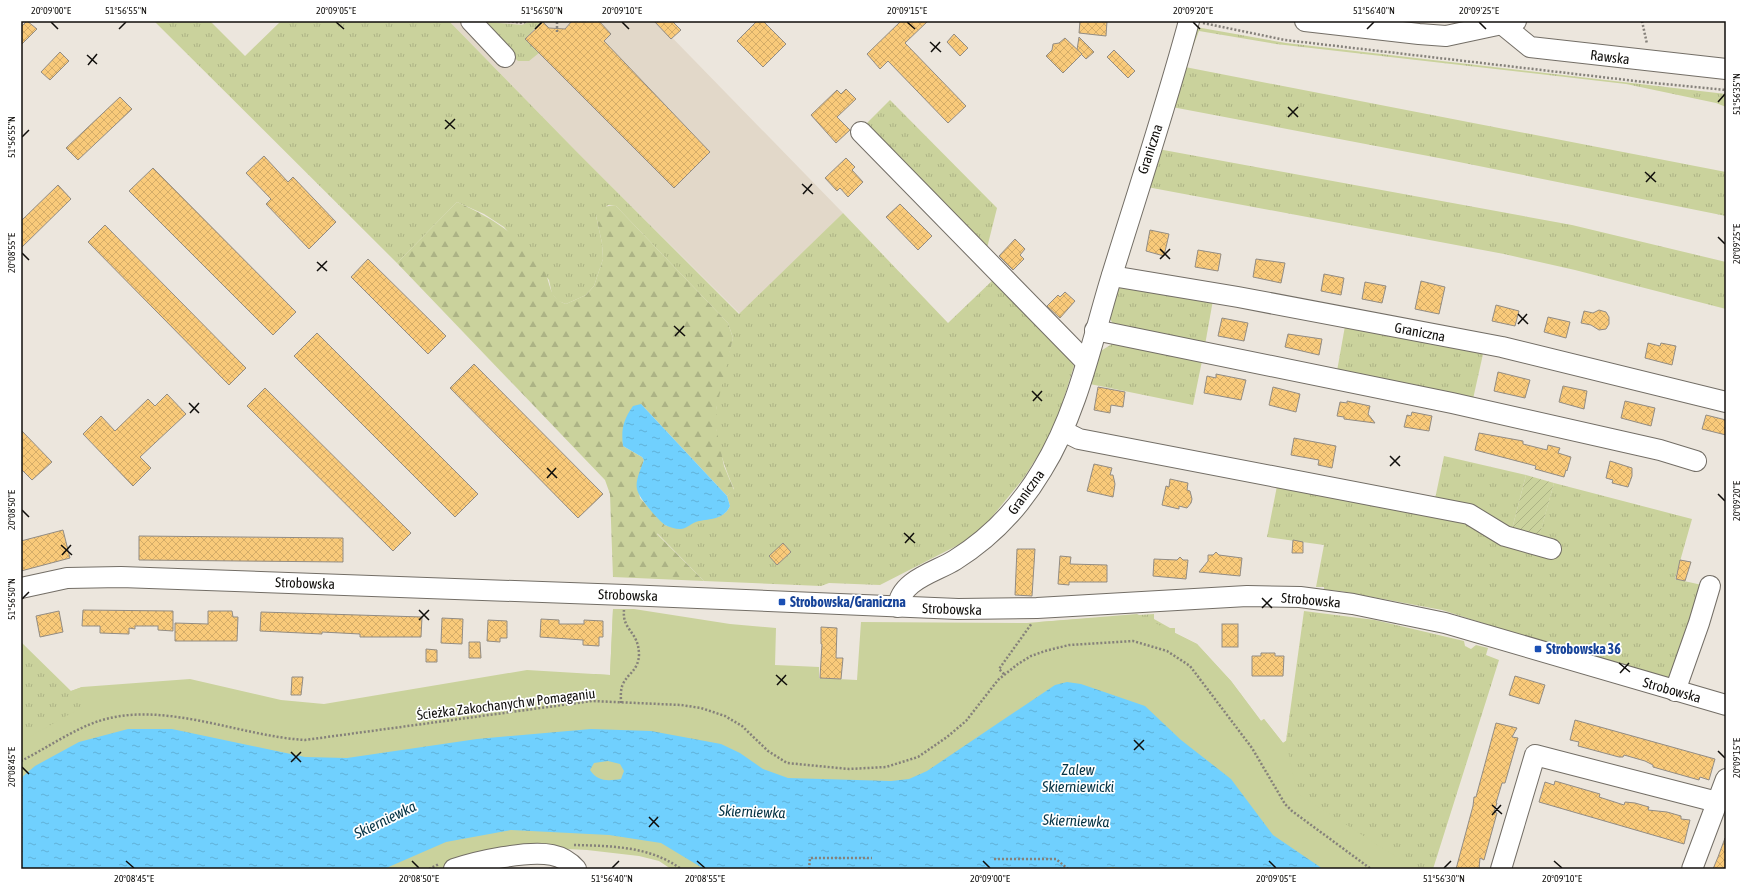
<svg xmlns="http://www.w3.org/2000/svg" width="1747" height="890" font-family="'Asap Condensed',sans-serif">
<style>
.built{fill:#e2d8c9}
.grass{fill:url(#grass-tufts)}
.forest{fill:url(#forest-firs)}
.park{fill:#cad29c}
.garden{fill:url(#garden-furrows)}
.water{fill:url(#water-ripples);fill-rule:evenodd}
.building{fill:url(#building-cross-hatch);stroke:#928c84}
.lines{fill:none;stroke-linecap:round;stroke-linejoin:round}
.minor-casing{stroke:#736e66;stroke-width:22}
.path{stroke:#85817a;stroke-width:2.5;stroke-dasharray:2 2;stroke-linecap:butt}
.minor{stroke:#fff;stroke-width:20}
.ticks{fill:none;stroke:#100e0b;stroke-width:1.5}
.transit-dot{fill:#1a4fb4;stroke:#fff;stroke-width:1.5}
.labels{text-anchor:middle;stroke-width:3.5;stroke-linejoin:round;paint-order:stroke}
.street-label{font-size:14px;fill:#100e0b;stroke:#fff}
.transit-label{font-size:14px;font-weight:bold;fill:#164399;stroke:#fff;text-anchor:start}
.water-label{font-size:15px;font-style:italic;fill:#043244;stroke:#fff}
.neatline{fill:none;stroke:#100e0b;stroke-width:1.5}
.ticks-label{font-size:10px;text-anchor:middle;fill:#100e0b}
</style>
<defs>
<pattern id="grass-tufts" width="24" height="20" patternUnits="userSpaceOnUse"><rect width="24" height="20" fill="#cad29c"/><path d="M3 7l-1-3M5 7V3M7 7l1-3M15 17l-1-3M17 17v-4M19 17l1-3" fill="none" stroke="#acb385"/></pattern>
<pattern id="forest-firs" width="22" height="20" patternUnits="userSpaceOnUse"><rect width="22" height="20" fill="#cad29c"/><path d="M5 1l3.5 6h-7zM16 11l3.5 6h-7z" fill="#acb385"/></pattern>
<pattern id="garden-furrows" width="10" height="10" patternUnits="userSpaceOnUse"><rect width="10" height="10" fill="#cad29c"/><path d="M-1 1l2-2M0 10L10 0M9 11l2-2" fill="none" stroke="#acb385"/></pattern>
<pattern id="water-ripples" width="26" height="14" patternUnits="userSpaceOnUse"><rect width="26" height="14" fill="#70d0fe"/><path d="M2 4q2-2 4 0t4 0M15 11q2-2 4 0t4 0" fill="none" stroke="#60b1d8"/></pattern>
<pattern id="building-cross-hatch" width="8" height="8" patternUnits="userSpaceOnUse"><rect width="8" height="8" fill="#f9ca7a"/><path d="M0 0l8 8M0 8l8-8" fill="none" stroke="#d4ac68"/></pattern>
</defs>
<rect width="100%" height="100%" fill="#ece6dd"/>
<polygon class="built" points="449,21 656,21 843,213 740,314 576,151"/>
<g class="grass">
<path d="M154,21H210L245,56L281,21H449L576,151L739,314L843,213L948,323L995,278L1070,355L1074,366L1057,420L1048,440L1023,479L982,529L964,542L880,585L829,583L821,586L704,581L657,533L665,525C682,531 681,526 695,521C708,517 723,521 730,506L727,496L734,489C724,466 713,436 716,410C719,386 727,361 733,338L728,323L616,206L608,205L596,216L602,243L603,259L594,286L586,295L566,304L558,301L552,294L549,280L504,227L484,214L457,202L397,263Z"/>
<polygon points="476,21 522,25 531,21 542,21 525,39 539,53 529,61 518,61"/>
<polygon points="1196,27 1286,43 1726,94 1726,107 1716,103 1626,84 1276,44 1199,31 1185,67 1726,172 1726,216 1444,159 1172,107 1179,93 1183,65"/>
<polygon points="890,100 997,208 986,252 864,126"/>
<polygon points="1158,149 1572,225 1726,262 1726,309 1575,270 1504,254 1147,187"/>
<polygon points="1119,284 1213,300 1205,345 1116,329 1109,317"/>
<polygon points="1345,326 1483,354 1473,399 1337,371"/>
<polygon points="1112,344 1202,361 1193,405 1090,384 1099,352"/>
<polygon points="1444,456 1526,475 1511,533 1538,540 1554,483 1692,519 1675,579 1702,585 1674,682 1560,648 1442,610 1340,591 1324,590 1324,587 1316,587 1324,545 1267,537 1277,486 1435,499"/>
<polygon points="613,609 617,609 619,624 629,636 634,651 633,663 619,681 612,696 608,698 581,699 582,697 577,693 573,698 574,699 479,715 313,735 277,735 207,719 163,712 120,713 99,717 21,757 21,642 71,691 82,687 85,690 126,709 171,706 318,720 415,704 462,712 511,693 548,689 591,678 594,674 610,675"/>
<polygon points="1304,611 1375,620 1464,641 1465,646 1471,649 1476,645 1488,648 1486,655 1499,660 1433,869 1378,869 1039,622 1154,614 1154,619 1170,628 1175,628 1175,633 1197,644 1231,681 1261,721 1264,719 1283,743 1286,741"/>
</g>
<path class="forest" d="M457,202C491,217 521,236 542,267C552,282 547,298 566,304L586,295L594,286L603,259L602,243L596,216C601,208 606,205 616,206L728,323L733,338L716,410V427L724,466L734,490L727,496L641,404L623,446L642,457L644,460L637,482L640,498L665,525L657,534L704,581L613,577L610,494L605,480L397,263Z"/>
<polygon class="park" points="613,609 634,609 730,624 776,628 775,665 819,667 819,678 857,680 861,622 1027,623 1137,614 1197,644 1231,681 1261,721 1264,719 1283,743 1286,741 1297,793 1415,869 671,869 659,861 639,856 587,850 547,848 458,860 441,869 21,869 21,742 82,707 81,700 71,691 82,687 190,679 281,700 324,704 527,670 610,675"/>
<polygon class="garden" points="1526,475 1554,483 1538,541 1511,533"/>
<g class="water">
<path d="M641,404L727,496L730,506C724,519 711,519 699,521C692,522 687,529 680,529C675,529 669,527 665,525C658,520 638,497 637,489C635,480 641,469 644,460L642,457L623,446C621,430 623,420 633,406Z"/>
<path d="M1067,682L1081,684L1145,706L1181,740L1231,779L1273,835L1323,869H1130L1112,867L1096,869H704L661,843L609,835L511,830L446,842L384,869H22L21,866V778L35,766L79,742L128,729H172L305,757L347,758L477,739L591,729L651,731L721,744L740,753L763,769L788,778L891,781L909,779L927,771L1055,685ZM608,761L620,764L624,771L621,779C608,781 598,782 590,770L594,763Z"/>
</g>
<g class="building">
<polygon points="27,21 37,29 21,45 21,27"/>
<polygon points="572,21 599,21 611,34 604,41 710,152 674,188 525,39 543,22 549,28 565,29"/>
<polygon points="654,21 672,21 681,30 671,39"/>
<polygon points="757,21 763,21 786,44 763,67 737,41"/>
<polygon points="901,21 928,21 905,43 966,106 948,123 888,61 880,69 867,54"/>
<polygon points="1080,21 1107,21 1106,36 1079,33"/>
<polygon points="954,34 968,48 960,56 947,42"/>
<polygon points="1079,37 1094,52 1086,59 1077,50"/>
<polygon points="1065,38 1082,54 1063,73 1046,56 1052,50 1053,44 1059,43"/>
<polygon points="1114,50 1135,71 1128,78 1107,57"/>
<polygon points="60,52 69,61 50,80 41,72"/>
<polygon points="846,89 856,99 837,117 850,130 836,143 811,115 837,90 841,94"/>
<polygon points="120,97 132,109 78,160 66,148"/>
<polygon points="264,156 288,182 293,177 336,222 309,249 266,204 271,199 246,173"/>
<polygon points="846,158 855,167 852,170 863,182 848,197 840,188 837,191 825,178"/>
<polygon points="153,168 296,312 273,335 129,191"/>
<polygon points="58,185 71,199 21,248 21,221"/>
<polygon points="900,204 932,236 918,250 886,217"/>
<polygon points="105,225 246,368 229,385 88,242"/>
<polygon points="1150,230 1169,234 1164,256 1146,251"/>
<polygon points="1015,239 1025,249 1020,255 1024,259 1013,270 999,256"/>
<polygon points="1198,250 1221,254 1218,271 1195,267"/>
<polygon points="368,259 446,336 428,354 351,277"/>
<polygon points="1256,259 1285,263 1281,283 1253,277"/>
<polygon points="1324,274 1344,278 1341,295 1321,291"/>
<polygon points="1421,281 1445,287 1439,314 1415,309"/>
<polygon points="1365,282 1386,286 1382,303 1362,299"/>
<polygon points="1065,292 1075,301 1060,318 1047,306 1058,295 1060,297"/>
<polygon points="1496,305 1519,311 1515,326 1492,321"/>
<polygon points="1599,310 1606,312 1609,317 1609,324 1606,329 1599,330 1591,325 1581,323 1584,311 1593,313"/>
<polygon points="1548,317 1570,322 1566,338 1544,332"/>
<polygon points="1222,318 1248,323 1244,341 1218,336"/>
<polygon points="317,333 478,494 455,517 294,356"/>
<polygon points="1288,334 1322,339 1319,355 1285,347"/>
<polygon points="1648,343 1660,346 1661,343 1676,346 1672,365 1645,358"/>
<polygon points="474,364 603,494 578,518 450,388"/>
<polygon points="1498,372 1530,380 1525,398 1494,391"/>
<polygon points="1216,374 1246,380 1241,400 1204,393 1207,376 1216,378"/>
<polygon points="1563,386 1587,391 1584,409 1559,402"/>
<polygon points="1098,387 1125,392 1123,407 1111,405 1110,413 1094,410"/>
<polygon points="1273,387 1300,394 1296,412 1269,405"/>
<polygon points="265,388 411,533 393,551 247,406"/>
<polygon points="167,394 186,414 140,457 151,468 133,486 83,434 101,416 115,431 148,399 155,406"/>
<polygon points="1347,401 1370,406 1368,414 1375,423 1344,419 1344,417 1337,416 1340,402 1347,403"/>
<polygon points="1625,401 1655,408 1651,426 1621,418"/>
<polygon points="1412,412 1432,416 1429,431 1404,427 1407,415 1411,416"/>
<polygon points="1706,415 1726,420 1726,435 1702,429"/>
<polygon points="21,430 52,462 32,480 21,469"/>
<polygon points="1479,433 1523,441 1523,444 1547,450 1548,445 1560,448 1558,453 1571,457 1567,471 1566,470 1564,477 1535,469 1536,466 1475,450"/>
<polygon points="1294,438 1336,446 1332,468 1318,465 1319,460 1291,455"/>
<polygon points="1610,461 1632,468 1632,476 1628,487 1612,483 1613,480 1606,478"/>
<polygon points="1094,464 1112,468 1110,475 1113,475 1115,484 1113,497 1087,491"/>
<polygon points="1170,479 1188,483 1187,490 1190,491 1192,499 1191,503 1187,508 1179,506 1179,509 1162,505 1166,486 1169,487"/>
<polygon points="63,530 70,558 21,571 21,541"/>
<polygon points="139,536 343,538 343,562 139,560"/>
<polygon points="1293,540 1303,542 1303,553 1292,553"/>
<polygon points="783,543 791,552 777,565 769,556"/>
<polygon points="1017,549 1035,549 1032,596 1015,595"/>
<polygon points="1216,552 1219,555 1242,558 1240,576 1199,572 1208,561 1208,555 1213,555"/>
<polygon points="1060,556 1071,557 1070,564 1107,565 1107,582 1069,582 1069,585 1058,584"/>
<polygon points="1180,557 1183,560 1188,560 1186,579 1153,576 1154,559 1177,560"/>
<polygon points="1680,560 1691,562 1685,581 1676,579"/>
<polygon points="83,610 173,611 173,631 158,630 158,626 135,626 135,629 129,628 129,634 100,633 100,626 82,626"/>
<polygon points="59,611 63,632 40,637 36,616"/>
<polygon points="208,611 232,611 233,617 238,617 237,641 175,641 175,623 208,624"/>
<polygon points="261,612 422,617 421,637 360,637 360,634 322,632 322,634 260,631"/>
<polygon points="442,618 463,619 462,644 441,643"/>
<polygon points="541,619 559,620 559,624 584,624 584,620 603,621 603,637 599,637 599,646 583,645 583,640 540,637"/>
<polygon points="488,620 507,621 507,638 500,638 500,642 487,641"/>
<rect x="1222" y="624" width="16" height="23"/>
<polygon points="821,627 837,628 836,658 843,658 841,679 820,678 822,644 821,644"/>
<polygon points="469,642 480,642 481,658 469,658"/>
<polygon points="426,649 437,650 437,662 426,662"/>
<polygon points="1261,653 1275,653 1275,656 1284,656 1283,676 1252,676 1252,656 1261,656"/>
<polygon points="1515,676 1545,685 1539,704 1509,695"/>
<polygon points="292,677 303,677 301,695 291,695"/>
<polygon points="1575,720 1715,759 1709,780 1700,777 1699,780 1653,767 1653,765 1645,761 1624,755 1623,757 1619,757 1578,746 1579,742 1570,740"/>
<polygon points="1496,723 1517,728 1512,737 1518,738 1505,783 1502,783 1496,803 1497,803 1494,812 1497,813 1484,860 1480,858 1479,869 1456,869 1473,806 1474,797 1476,797"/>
<polygon points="1555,781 1600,794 1599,797 1624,805 1625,802 1635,803 1649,807 1648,810 1667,812 1681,816 1681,819 1690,820 1684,844 1539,802 1545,782 1554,785"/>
<polygon points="1725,838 1726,869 1713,869 1718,857"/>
</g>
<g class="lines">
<g class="minor-casing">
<g id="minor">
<polyline points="471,21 505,57"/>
<polyline points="1305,21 1419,34 1446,36 1516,21"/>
<polyline points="1503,25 1530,47 1726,69"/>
<polyline points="861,132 1086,362"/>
<polyline points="1112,276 1238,297 1502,347 1726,402"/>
<polyline points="1095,330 1452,403 1660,450 1696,461"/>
<polyline points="1063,431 1079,439 1469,514 1505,536 1551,549"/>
<polyline points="21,588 67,578 121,577 625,595 958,609 1037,608 1247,596 1300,597 1353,604 1445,623 1726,705"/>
<path d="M898,607C900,580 936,572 955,560C992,537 1020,507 1042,470C1078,412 1092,340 1112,275C1138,191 1166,106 1189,21"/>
<polyline points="1675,691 1699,623 1710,586"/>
<path d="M454,869C478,861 528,850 552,855C562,857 570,862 576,869"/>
<polyline points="1501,869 1535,755 1717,802"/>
<polyline points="1692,869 1726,779"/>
</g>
</g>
<g class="path">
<polyline points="508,21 523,23 527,21"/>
<polyline points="1642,21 1647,44"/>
<polyline points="1203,23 1285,40 1644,82 1726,90"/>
<polyline points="557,32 557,21"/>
<polyline points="1004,674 999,669 1032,623"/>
<path d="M621,703C621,697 620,690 623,684C628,673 638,671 639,655C639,631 622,631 624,610"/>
<path d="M21,761C45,749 74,729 99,721C164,700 239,736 305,740L592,701L681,705L701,708L725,716L742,726L768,751L787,763L849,769L886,767L918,757L947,737L966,721L998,680L1018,664L1031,656L1045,651L1069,645L1133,641L1167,651L1190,666L1252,748L1285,804L1292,811L1371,869"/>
<path d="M574,845C611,846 650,846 681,869"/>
<polyline points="994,859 1056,859 1068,869"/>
<polyline points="429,869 439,864"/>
<polyline points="809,869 810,858 872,858"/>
</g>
<use href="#minor" class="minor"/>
</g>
<path class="ticks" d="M51,22L58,29M336,22L344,29M622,22L629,29M907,22L915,29M1193,22L1200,29M1479,22L1486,29M119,29L126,22M535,29L542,22M1367,29L1374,22M930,42L941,52M931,52L940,42M87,55L97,64M88,65L97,54M1718,102L1725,94M1288,107L1298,117M1288,117L1298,107M445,120L455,129M445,129L455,119M22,137L29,130M1645,172L1656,182M1646,182L1655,172M802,184L813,194M803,194L812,184M1718,237L1725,244M1160,249L1170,259M22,253L29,260M1160,259L1170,249M317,262L327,271M317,271L327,261M1518,314L1528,324M1518,324L1527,314M674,326L685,336M675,336L684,326M1032,391L1042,401M1033,401L1042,391M189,403L199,413M190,413L199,403M1390,456L1400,466M1390,466L1400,456M547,468L557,478M547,478L556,468M1718,494L1725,501M22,510L29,517M904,533L915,543M905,543L914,533M61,545L72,555M62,555L71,545M1262,598L1272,608M22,599L29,592M1262,608L1272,598M419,610L429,620M419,620L429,610M1619,663L1630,672M1620,673L1629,663M776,675L787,685M777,685L786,675M1134,740L1144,750M1134,750L1144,740M1718,751L1725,758M291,752L301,762M291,762L301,752M22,767L29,774M1492,805L1502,814M1492,815L1501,805M649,817L659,827M649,827L658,817M126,861L134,868M412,861L419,868M697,861L705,868M983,861L990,868M1269,861L1276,868M1554,861L1562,868M612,868L619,861M1444,868L1451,861"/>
<g class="transit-dot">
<rect x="778" y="598" width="8" height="8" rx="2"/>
<rect x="1534" y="645" width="8" height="8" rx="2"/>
</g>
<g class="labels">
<g class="street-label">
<text transform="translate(1610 57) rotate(7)" y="5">Rawska</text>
<text transform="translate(1150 149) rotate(-72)" y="5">Graniczna</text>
<text transform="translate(1420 332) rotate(11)" y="5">Graniczna</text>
<text transform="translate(1026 492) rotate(-54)" y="5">Graniczna</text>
<text transform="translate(305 583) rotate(2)" y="5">Strobowska</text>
<text transform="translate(628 595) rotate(2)" y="5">Strobowska</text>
<text transform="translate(1311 600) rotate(5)" y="5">Strobowska</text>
<text transform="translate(952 609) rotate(2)" y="5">Strobowska</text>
<text transform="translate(1672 690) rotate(16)" y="5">Strobowska</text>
<text transform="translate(506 704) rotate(-7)" y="5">Ścieżka Zakochanych w Pomaganiu</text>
</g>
<g class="transit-label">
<text x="790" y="607">Strobowska/Graniczna</text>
<text x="1546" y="654">Strobowska 36</text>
</g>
<g class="water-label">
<text x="1078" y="775">Zalew<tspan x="1078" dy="17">Skierniewicki</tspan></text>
<text transform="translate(752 812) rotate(2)" y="5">Skierniewka</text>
<text transform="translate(385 820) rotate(-26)" y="5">Skierniewka</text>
<text transform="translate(1076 821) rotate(2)" y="5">Skierniewka</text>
</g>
</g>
<rect width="1747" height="890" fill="none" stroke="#ffffff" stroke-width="44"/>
<rect x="22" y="22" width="1703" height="846" class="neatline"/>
<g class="ticks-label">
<text x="51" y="14">20°09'00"E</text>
<text x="126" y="14">51°56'55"N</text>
<text x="336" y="14">20°09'05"E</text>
<text x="542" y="14">51°56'50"N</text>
<text x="622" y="14">20°09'10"E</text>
<text x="907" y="14">20°09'15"E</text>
<text x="1193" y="14">20°09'20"E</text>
<text x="1374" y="14">51°56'40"N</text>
<text x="1479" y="14">20°09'25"E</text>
<text transform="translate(1736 94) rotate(-90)" y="4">51°56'35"N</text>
<text transform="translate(11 137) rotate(-90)" y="4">51°56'55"N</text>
<text transform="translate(1736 244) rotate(-90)" y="4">20°09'25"E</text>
<text transform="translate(11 253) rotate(-90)" y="4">20°08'55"E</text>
<text transform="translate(1736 501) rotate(-90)" y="4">20°09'20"E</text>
<text transform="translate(11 510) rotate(-90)" y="4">20°08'50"E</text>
<text transform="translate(11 599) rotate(-90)" y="4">51°56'50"N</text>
<text transform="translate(1736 758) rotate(-90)" y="4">20°09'15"E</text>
<text transform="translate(11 767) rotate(-90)" y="4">20°08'45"E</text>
<text x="134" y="882">20°08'45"E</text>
<text x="419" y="882">20°08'50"E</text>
<text x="612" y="882">51°56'40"N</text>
<text x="705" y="882">20°08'55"E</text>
<text x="990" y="882">20°09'00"E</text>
<text x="1276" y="882">20°09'05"E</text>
<text x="1444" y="882">51°56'30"N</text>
<text x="1562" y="882">20°09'10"E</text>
</g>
</svg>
